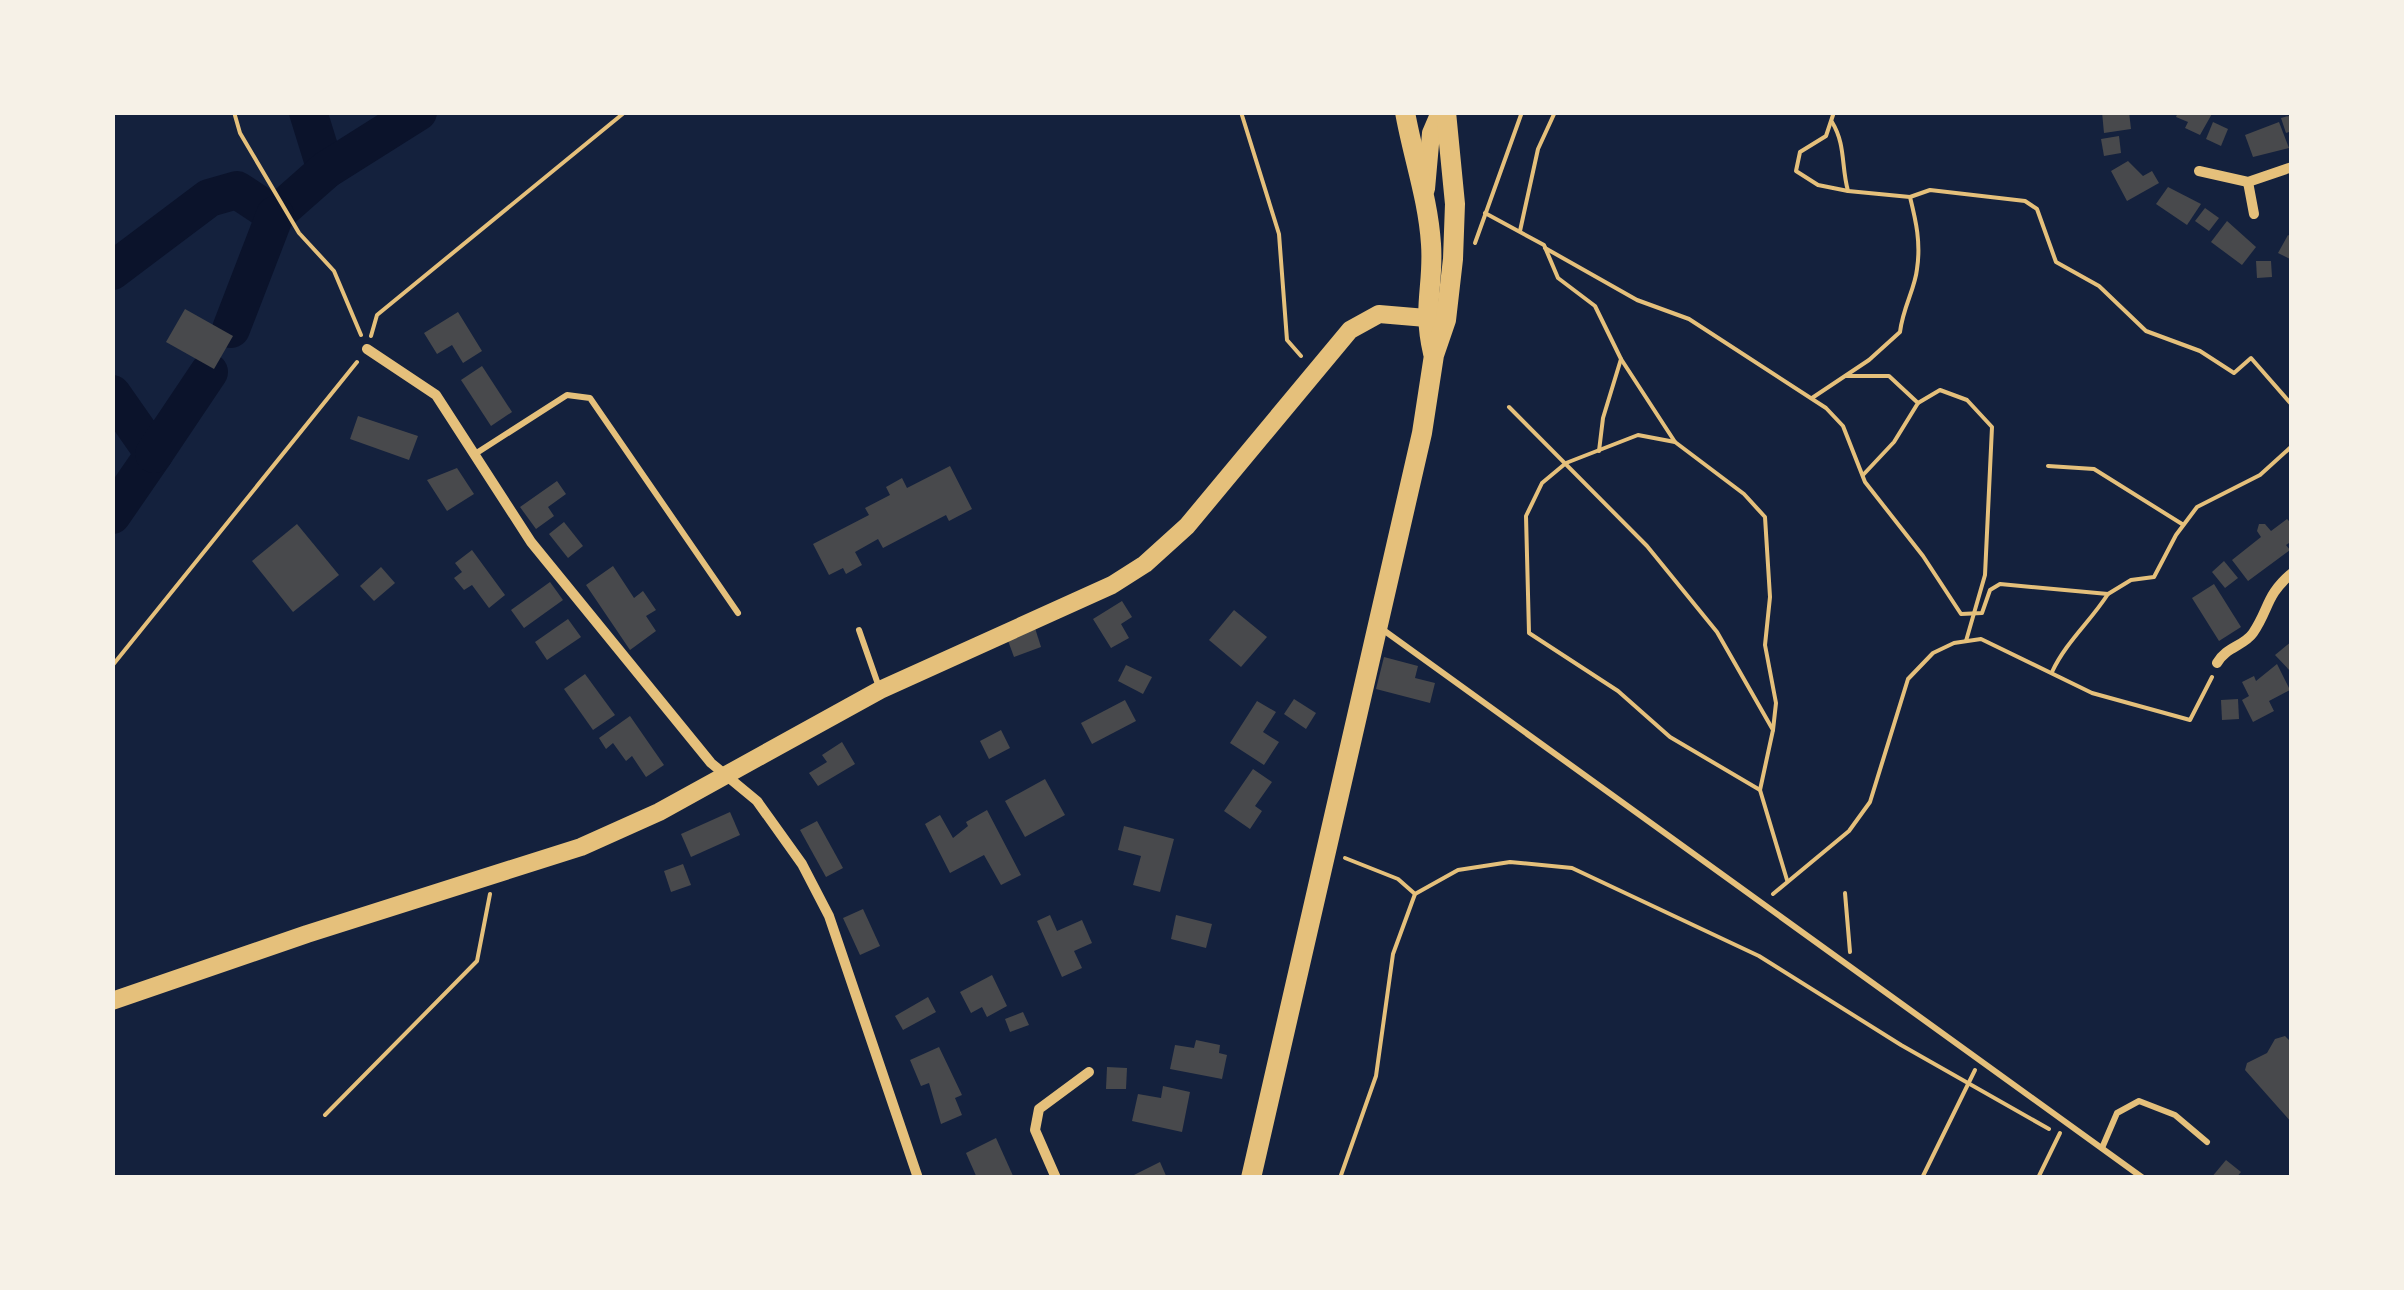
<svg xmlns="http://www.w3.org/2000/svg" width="2404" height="1290" font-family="'Fira Sans Condensed',sans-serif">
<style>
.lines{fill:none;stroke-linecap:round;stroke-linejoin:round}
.stream{stroke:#0b132b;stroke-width:6}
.river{stroke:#0b132b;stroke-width:38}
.building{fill:#48494c}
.path{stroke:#e5c07b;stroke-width:4}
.service{stroke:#e5c07b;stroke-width:6}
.minor{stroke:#e5c07b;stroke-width:10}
.secondary{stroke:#e5c07b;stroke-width:18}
.primary{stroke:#e5c07b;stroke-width:20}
</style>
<rect width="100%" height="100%" fill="#14213d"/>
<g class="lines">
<polyline class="stream" points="299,112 308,119"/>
<g class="river">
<polyline points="308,112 326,170"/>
<polyline points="112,271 209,198 237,190 275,215 326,170 418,112"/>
<polyline points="231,329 275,215"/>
<polyline points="112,394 154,454 112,515"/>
<polyline points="154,454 209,372"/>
</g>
</g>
<g class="building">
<polygon points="2102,112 2129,112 2131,129 2104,133"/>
<polygon points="2178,112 2213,112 2200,135 2185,128 2188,122 2176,117"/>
<polygon points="2292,115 2292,131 2286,133 2281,118"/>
<polygon points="2213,122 2228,129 2221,146 2206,139"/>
<polygon points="2279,122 2289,148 2253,157 2245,135"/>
<polygon points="2119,136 2121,153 2104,156 2101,139"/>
<polygon points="2128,161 2143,176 2152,171 2159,183 2127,201 2111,171"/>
<polygon points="2168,187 2201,204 2187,225 2156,204"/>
<polygon points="2205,208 2219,218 2209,231 2195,221"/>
<polygon points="2227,221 2256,247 2242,265 2211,242"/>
<polygon points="2288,235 2292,237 2292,260 2278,253"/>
<polygon points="2256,261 2271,261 2272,277 2257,278"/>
<polygon points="185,309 233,336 214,369 166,342"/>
<polygon points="458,312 482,351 463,363 452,345 437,354 424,333"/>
<polygon points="482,366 512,412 491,426 461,380"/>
<polygon points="358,416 418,436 409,460 350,439"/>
<polygon points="950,466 972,509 949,521 946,515 883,548 878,539 855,552 862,565 846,574 843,568 829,575 813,544 869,515 865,508 890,495 886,487 902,478 907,488"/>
<polygon points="457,468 474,494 447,511 427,480"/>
<polygon points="557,481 566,494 548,507 554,516 536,529 520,507"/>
<polygon points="2287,519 2292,524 2292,541 2286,545 2290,550 2248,581 2232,560 2261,537 2257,531 2259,524 2265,524 2271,531"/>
<polygon points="564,522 583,546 568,558 549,534"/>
<polygon points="297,524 339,575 293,612 252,561"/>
<polygon points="472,550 505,595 489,608 472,585 464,590 454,578 462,572 455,563"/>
<polygon points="2224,561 2238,578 2225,588 2212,572"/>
<polygon points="613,566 634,598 643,591 656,610 646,616 656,631 630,650 586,585"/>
<polygon points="381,567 395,583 374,601 360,586"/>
<polygon points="550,582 563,600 524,628 511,610"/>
<polygon points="2214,584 2241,627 2219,641 2192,598"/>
<polygon points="1122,601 1132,617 1121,624 1129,638 1111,648 1093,619"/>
<polygon points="1234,610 1267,637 1241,667 1209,640"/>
<polygon points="568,619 581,637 547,660 535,642"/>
<polygon points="1035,628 1041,647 1014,657 1007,638"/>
<polygon points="2292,641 2292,673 2275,655"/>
<polygon points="1384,657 1418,666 1415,678 1435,683 1430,703 1376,689"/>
<polygon points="2277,664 2290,690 2269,701 2274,711 2253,722 2242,700 2249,696 2242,682 2254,676 2256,681"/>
<polygon points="1126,665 1152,677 1143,694 1118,681"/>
<polygon points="585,674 615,715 593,730 564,689"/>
<polygon points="1294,699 1316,713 1306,729 1284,714"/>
<polygon points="2238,699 2239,719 2222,720 2221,700"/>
<polygon points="1125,700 1136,721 1092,744 1081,723"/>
<polygon points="1257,701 1276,712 1263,732 1279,742 1264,765 1230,743"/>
<polygon points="630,716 664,765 646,777 632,756 626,761 613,743 606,749 599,738"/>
<polygon points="1001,730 1010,748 989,759 980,741"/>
<polygon points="842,742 855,764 818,786 809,773 827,762 822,755"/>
<polygon points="1253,769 1272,782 1255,806 1262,811 1250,829 1224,811"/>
<polygon points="1045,779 1065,815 1025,837 1005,801"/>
<polygon points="987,810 1021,875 1001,885 984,855 950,873 925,824 940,815 953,838 968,826 966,822"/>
<polygon points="730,812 740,835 691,857 681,834"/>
<polygon points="817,821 843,868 826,877 800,830"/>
<polygon points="1124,826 1174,839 1160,892 1133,885 1141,856 1118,850"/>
<polygon points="683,864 691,885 671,892 664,871"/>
<polygon points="863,909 880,946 860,955 843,918"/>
<polygon points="1050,915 1057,931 1082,920 1092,943 1074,951 1082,968 1062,977 1037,921"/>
<polygon points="1176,915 1212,924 1206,948 1171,939"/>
<polygon points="992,975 1007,1006 987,1017 982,1007 971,1013 960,992"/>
<polygon points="928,997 936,1012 903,1030 895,1016"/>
<polygon points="1023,1012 1029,1025 1010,1032 1005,1019"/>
<polygon points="2285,1036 2292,1043 2292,1123 2245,1070 2247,1063 2267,1053 2275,1039"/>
<polygon points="1196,1040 1220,1045 1219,1053 1227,1055 1222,1079 1170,1069 1175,1045 1194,1048"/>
<polygon points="939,1047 962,1095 955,1098 962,1115 941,1124 929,1083 921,1086 910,1060"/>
<polygon points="1107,1067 1127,1068 1126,1089 1106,1089"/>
<polygon points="1163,1086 1190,1092 1182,1132 1132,1121 1138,1094 1161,1098"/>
<polygon points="996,1138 1014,1178 977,1178 966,1153"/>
<polygon points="2226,1160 2241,1172 2236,1178 2211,1178"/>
<polygon points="1160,1162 1167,1178 1128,1178"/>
</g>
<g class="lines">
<g class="path">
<polyline points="234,112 240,133 299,233 334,271 361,335"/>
<polyline points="1241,112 1279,234 1287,340 1301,356"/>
<polyline points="1834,112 1826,136 1800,152 1796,171 1818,185 1848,191"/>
<polyline points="1910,197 1930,190 2025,201 2037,209 2056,262 2099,286 2146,331 2200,351 2234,373 2251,358 2292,405"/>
<polyline points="1485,213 1544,245 1558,278 1595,306 1621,359 1603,418 1599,451"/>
<polyline points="1520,231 1538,149 1555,112"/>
<polyline points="1475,243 1522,112"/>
<path d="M1545,248L1637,300L1689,319L1826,408L1843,426L1865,482L1923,556L1961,614L1982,613L1990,590L2000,584L2108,594C2090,622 2066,642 2052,672"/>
<polyline points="371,336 377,315 625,112"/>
<polyline points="1621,359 1675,442"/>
<polyline points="1846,376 1889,376 1918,403 1894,442 1863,475"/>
<path d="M1812,398L1869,360L1900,332C1903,307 1915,289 1917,269C1921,243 1916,221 1910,197L1848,191C1841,166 1846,145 1832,122"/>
<polyline points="1918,403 1940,390 1967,400 1992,427 1985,575 1966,641"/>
<polyline points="1509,407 1647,546 1717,632 1773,730 1760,790"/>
<polyline points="2048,466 2094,469 2182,524"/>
<polyline points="2108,594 2131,580 2154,577 2176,535 2197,507 2260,475 2292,446"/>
<polyline points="112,666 357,362"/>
<polyline points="1773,730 1776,703 1765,645 1770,597 1765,517 1744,494 1675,442 1638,435 1566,463 1542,483 1526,516 1529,633 1618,691 1670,737 1760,790 1787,880"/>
<polyline points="1345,858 1398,879 1415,894"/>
<polyline points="1845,893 1850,952"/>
<polyline points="1773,894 1849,831 1870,802 1908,679 1933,653 1954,643 1981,639 2092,693 2190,720 2212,677"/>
<polyline points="325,1115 477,961 490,894"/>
<polyline points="1340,1178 1376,1076 1393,954 1415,894 1458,870 1510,862 1572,868 1759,956 1901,1045 2049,1129"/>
<polyline points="1922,1178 1975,1070"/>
<polyline points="2038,1178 2060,1133"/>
</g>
<g class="service">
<polyline points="475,454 567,395 590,398 738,613"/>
<polyline points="1382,629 2143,1178"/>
<polyline points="859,630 880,690"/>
<polyline points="2102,1148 2117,1113 2139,1101 2175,1115 2207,1142"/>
</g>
<g class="minor">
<polyline points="2199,171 2248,182 2292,167"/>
<polyline points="2248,182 2254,214"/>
<polyline points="367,349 436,395 531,542 711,763 757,801 802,864 829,916 918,1178"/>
<path d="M2217,663C2226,647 2244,646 2253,633C2270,608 2265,596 2292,573"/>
<polyline points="1056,1178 1035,1130 1039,1109 1089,1072"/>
</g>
<g class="secondary">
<polyline points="1426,189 1431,133 1440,112"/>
<polyline points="112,1001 307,934 581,847 659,812 880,690 1112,585 1145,564 1187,526 1350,330 1379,314 1438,319"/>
</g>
<g class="primary">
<path d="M1405,112C1413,157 1428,198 1431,244C1434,286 1422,306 1433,353"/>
<polyline points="1251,1178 1422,433 1434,355 1446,320 1453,259 1455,204 1446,112"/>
</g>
</g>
<rect width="2404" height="1290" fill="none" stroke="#f6f1e7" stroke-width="230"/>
</svg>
